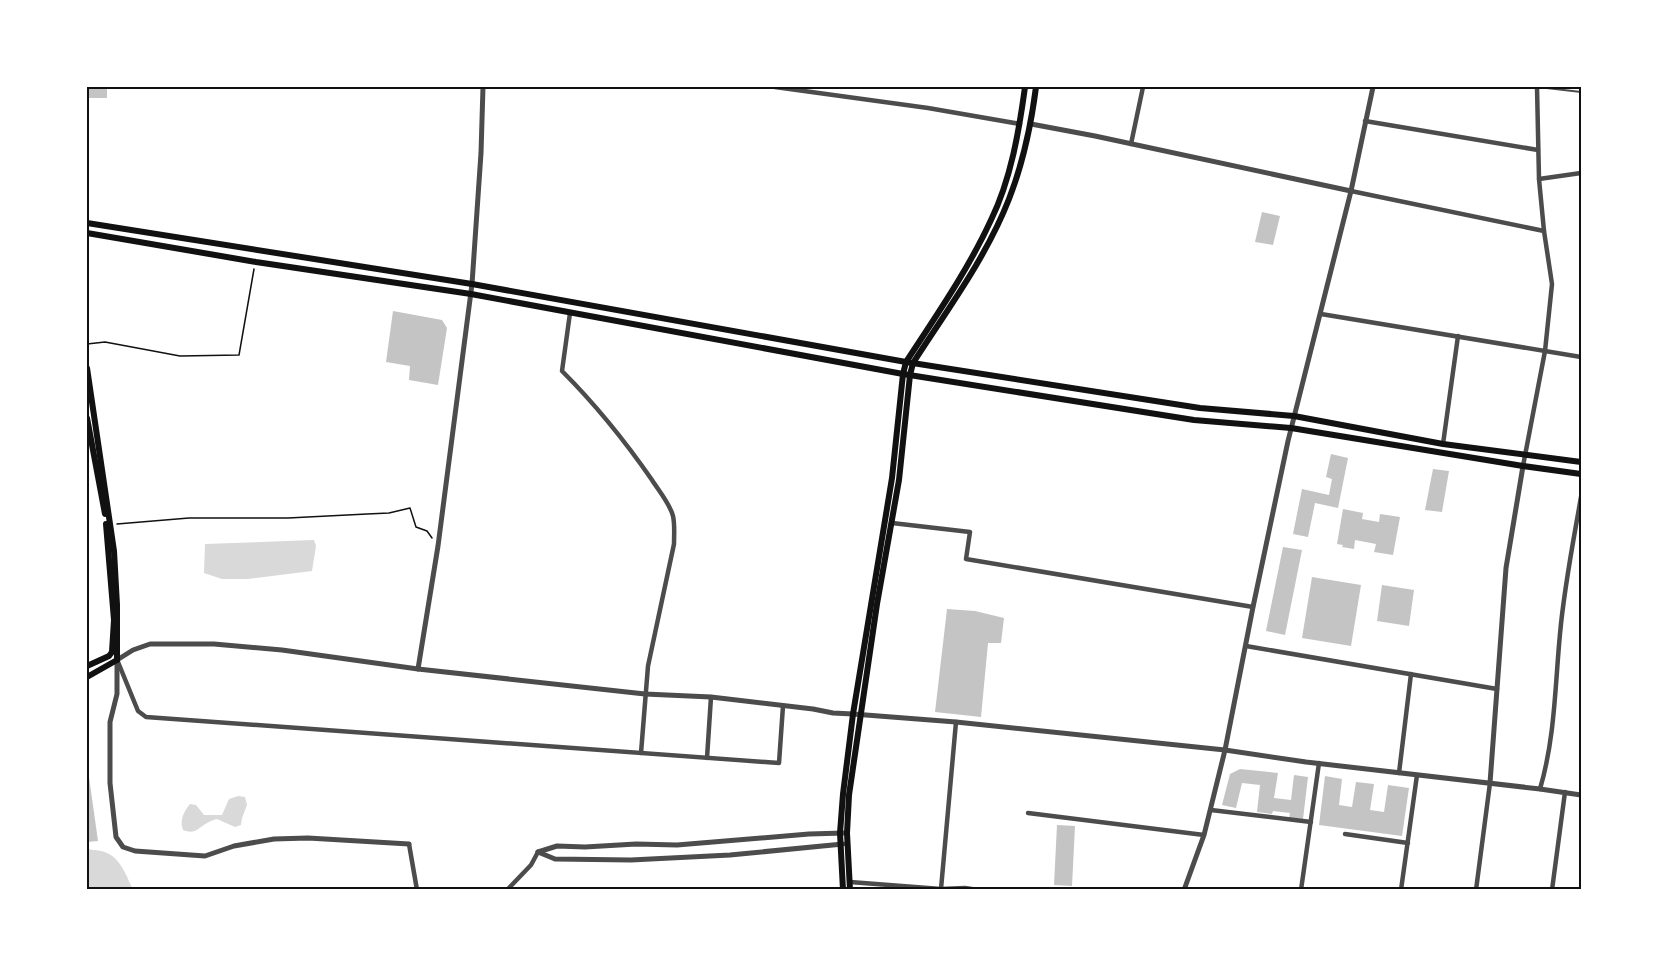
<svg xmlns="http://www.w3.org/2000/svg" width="1668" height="977" font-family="'Titillium Web',sans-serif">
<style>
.water{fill:#d9d9d9}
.building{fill:#c4c4c4}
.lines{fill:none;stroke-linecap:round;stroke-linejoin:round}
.path{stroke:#111;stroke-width:1.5}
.service{stroke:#4c4c4c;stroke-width:2}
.minor{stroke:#4c4c4c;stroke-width:4.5}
.tertiary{stroke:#4c4c4c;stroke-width:5}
.secondary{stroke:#111;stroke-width:6}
.neatline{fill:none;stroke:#111;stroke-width:2}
</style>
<rect width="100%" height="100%" fill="#fff"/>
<g class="water">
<polygon points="314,540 316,546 312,571 248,579 222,579 204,573 205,544"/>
<path d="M238,796L245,797L247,805L242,818L241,825L235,827L217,819C213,820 210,821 207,823C198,828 195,835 183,830C179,821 184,811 190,804L196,805L204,815H222L229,799Z"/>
<path d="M87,849C93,850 101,850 107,853C121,859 127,877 133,890H87Z"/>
</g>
<g class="building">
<rect x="87" y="87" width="20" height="11"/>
<polygon points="1262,212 1280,216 1273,245 1255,242"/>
<polygon points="393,311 442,320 447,328 438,385 409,380 410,366 386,362"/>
<polygon points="1331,454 1348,458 1338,508 1315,503 1308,537 1293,534 1302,489 1329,495 1332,479 1326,477"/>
<polygon points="1433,469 1449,471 1442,512 1425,510"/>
<polygon points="1343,509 1363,513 1362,519 1379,522 1380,514 1400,517 1393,555 1374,552 1376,544 1355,540 1354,549 1342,547 1343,545 1337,544"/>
<polygon points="1283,547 1302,550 1285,635 1266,631"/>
<polygon points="1312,577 1361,585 1351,646 1302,638"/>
<polygon points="1382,585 1414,590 1409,626 1377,621"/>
<polygon points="947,609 975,611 1004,618 1001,643 988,643 981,717 935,712"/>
<polygon points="1240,769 1278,773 1274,798 1291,800 1294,775 1308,777 1303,819 1289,818 1290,813 1273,811 1272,814 1257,812 1260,785 1242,783 1236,808 1222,805 1230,774"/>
<polygon points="87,770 88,770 98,841 87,842"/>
<polygon points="1325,776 1342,779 1339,805 1352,807 1356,782 1374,784 1370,810 1384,812 1388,785 1409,788 1402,836 1319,825"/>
<polygon points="1057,825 1075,826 1072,886 1054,885"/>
</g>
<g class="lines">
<g class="path">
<polyline points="87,344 105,342 180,356 239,355 254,269"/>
<polyline points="117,524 189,518 288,518 367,514 389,513 410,508 416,527 427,531 432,538"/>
</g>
<polyline class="service" points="1538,87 1581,92"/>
<g class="minor">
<polyline points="775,87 928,108 1020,124"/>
<polyline points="1365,121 1538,150"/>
<polyline points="1131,144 1143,87"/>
<polyline points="1539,179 1581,173"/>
<polyline points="1351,191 1544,231"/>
<path d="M570,313L562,371C596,405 625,441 652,480C659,491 670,504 673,516C675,525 674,535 674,544L648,666L641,753"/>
<polyline points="1321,314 1581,357"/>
<polyline points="1443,444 1458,336"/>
<polyline points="1523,466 1545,351 1552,284 1544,231 1539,179 1537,87"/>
<polyline points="892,523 970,532 966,559 1253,607"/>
<polyline points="1246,646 1497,689"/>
<polyline points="118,662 138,711 146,717 779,763 783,706"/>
<polyline points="707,758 711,697"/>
<polyline points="1399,773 1411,674"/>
<path d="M1540,789C1555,738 1555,686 1560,634C1564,588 1573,543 1581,497"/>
<polyline points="1211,810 1311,822"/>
<polyline points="1028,813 1204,835"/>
<polyline points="1345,834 1408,843"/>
<polyline points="409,844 417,890"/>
<polyline points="850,882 941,889 965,888 978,890"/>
<polyline points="941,889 956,722"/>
<polyline points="507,890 531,865 538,852"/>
<polyline points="1301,890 1319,763"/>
<polyline points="1401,890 1417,775"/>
<polyline points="1476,890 1490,783"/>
<polyline points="1552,890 1565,792"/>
</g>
<g class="tertiary">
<polyline points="1031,124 1095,136 1351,191"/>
<polyline points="418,669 438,546 472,284 481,153 483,87"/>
<polyline points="1490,783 1506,568 1523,466"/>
<polyline points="409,844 308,838 274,839 234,846 205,856 135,851 123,847 116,837 110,783 110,722 117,694 117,660 133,650 150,644 214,644 282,650 418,669 645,694 711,697 813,709 833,713 853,714 956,722 1225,750 1306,762 1540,789 1581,795"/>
<polyline points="538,852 555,859 631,860 730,855 843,844"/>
<polyline points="538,852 557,846 585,847 636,844 677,845 809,834 844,833"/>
<polyline points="1184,890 1204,835 1225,750 1253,607 1288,441 1351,191 1373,87"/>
</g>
<g class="secondary">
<polyline points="87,223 472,284 906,362 1200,408 1294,416 1443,444 1581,462"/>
<polyline points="87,233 256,262 471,294 903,374 1194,420 1291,428 1523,466 1581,474"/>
<polyline points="87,368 114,551 117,605 117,660"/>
<polyline points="87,418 105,514"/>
<polyline points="87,666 109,656 112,652 114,620 106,524"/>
<polyline points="87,677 117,660"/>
<path d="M843,890L840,833L843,794L853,714L892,478L903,374L906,362C936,316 968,270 991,220C1011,179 1019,131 1025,87"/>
<path d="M850,890L847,833L849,795L877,604L899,480L910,375L913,363C947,310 986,258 1009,199C1023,163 1031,126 1036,87"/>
</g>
</g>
<rect width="1668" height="977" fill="none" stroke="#ffffff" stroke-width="177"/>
<rect x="88" y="88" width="1492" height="800" class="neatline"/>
</svg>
